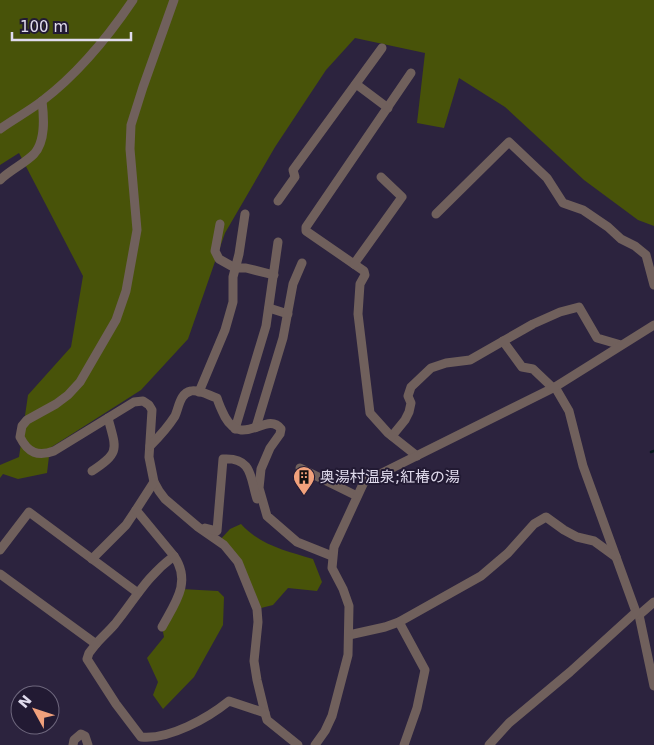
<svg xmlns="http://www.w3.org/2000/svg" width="654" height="745" font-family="'DejaVu Sans','Noto Sans JP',sans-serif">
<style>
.green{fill:#485309}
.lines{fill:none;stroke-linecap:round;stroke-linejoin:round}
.stream{stroke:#071a1d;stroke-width:2.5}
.street{stroke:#70605c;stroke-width:9}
.labels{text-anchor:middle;stroke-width:4;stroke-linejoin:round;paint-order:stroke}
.poi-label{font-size:15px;fill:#e0dbed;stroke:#221a33;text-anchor:start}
</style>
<rect width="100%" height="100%" fill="#2c233e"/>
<g class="green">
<polygon points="0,0 654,0 654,226 638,220 584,180 505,107 459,78 444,128 417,123 425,53 355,38 326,70 275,147 225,233 188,339 141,390 50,448 47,473 18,479 3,474 0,478 0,465 19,457 28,395 71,347 83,276 19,153 0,165"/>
<path d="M241,524C260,545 286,551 313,559L322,582L317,591L288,588L273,605L257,609L238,562L219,541L230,529Z"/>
<polygon points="181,589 218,591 224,597 223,625 194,677 163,709 153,695 158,682 147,658 164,637 162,627"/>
</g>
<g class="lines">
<polyline class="stream" points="651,452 654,451"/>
<g class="street">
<path d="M174,0L143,87L131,125L130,149L137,230L126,291L116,320L80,382L68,395L56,404L27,420L22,426L20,437C28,453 38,457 54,451L134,402L143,401L149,405L152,410L149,457L154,482L159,491L165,499L198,527L224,545L238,562L257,609L258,622L254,661L257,680L265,713L267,720L298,745"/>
<polyline points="411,73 306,227 306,231 364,271 365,275 360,284 358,314 370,413 388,433 417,456"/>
<polyline points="356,84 388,108"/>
<path d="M0,129C14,119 29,111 42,101C79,73 108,37 133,0"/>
<path d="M0,180C10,170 24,164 34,154C46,141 44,117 42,101"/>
<polyline points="278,201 295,177 293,170 382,48"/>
<polyline points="436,214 509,142 547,178 563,203 583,210 608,227 621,239 635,246 646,255 654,285"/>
<polyline points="220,224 215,251 219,259 235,268 246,268 274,275"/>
<polyline points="354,264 402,197 381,177"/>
<polyline points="269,308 288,314"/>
<polyline points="503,341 522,367 533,369 553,388"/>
<polyline points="555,387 569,411 583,466 636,612 639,615 654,686"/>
<polyline points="199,392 225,330 233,302 233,277 239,254 245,214"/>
<polyline points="256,427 283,338 293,284 302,263"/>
<polyline points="235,429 266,326 278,242"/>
<polyline points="392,436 405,420 409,412 411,403 408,396 411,387 431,368 446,363 470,360 533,324 560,312 579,307 597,338 621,345"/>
<path d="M150,446C159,437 168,427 175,416C179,407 180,393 191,391C199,389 210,396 217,398C219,405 222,411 225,417C243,449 267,410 281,429L280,434L270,448L261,469L259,488L267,516L297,542L332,556"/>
<polyline points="300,468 357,496"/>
<path d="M92,471C121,452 116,449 108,418"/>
<path d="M205,528L217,531L223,459C253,457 250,478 257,499"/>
<polyline points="0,550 29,512 138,593"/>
<polyline points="92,559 126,525 136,510"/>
<path d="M0,574L96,644C102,637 109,631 115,624C136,598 146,577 174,556L136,510L154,482"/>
<polyline points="639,615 654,602"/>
<polyline points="399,622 425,670 417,708 404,745"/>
<path d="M162,627C175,603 192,582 174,556"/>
<polyline points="349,635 385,627 399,622 481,576 508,553 534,524 546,517 564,530 577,537 594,541 616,557"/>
<path d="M96,644L89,653L87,659L116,704L141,737C169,740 208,718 229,701L265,713"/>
<polyline points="73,745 74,740 81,734 85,736 88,745"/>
<polyline points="315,745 325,731 332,716 348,655 349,606 343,589 332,568 334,547 364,482 555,387 654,325"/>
<polyline points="489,745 509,723 570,672 636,612"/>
</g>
</g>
<defs>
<g id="building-pin" transform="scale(1.125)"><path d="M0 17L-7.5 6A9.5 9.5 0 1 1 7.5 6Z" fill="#f1a17c" stroke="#221a33"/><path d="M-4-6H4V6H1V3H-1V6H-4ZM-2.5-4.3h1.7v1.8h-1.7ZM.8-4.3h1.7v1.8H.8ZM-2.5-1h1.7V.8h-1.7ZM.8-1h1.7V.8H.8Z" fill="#111"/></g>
</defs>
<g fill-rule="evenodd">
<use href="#building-pin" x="304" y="477"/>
</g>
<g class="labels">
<g class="poi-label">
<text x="320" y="482">奥湯村温泉;紅椿の湯</text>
</g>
</g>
<g transform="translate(35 710) rotate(310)"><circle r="24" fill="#221a33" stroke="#6e677d"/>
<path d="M0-4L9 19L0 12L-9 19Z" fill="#f1a17c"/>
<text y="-8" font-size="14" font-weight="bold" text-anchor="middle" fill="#e0dbed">N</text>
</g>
<path d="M12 32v8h119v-8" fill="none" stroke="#e0dbed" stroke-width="2.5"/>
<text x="20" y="32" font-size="15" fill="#e0dbed" stroke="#221a33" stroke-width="4" paint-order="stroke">100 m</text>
</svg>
